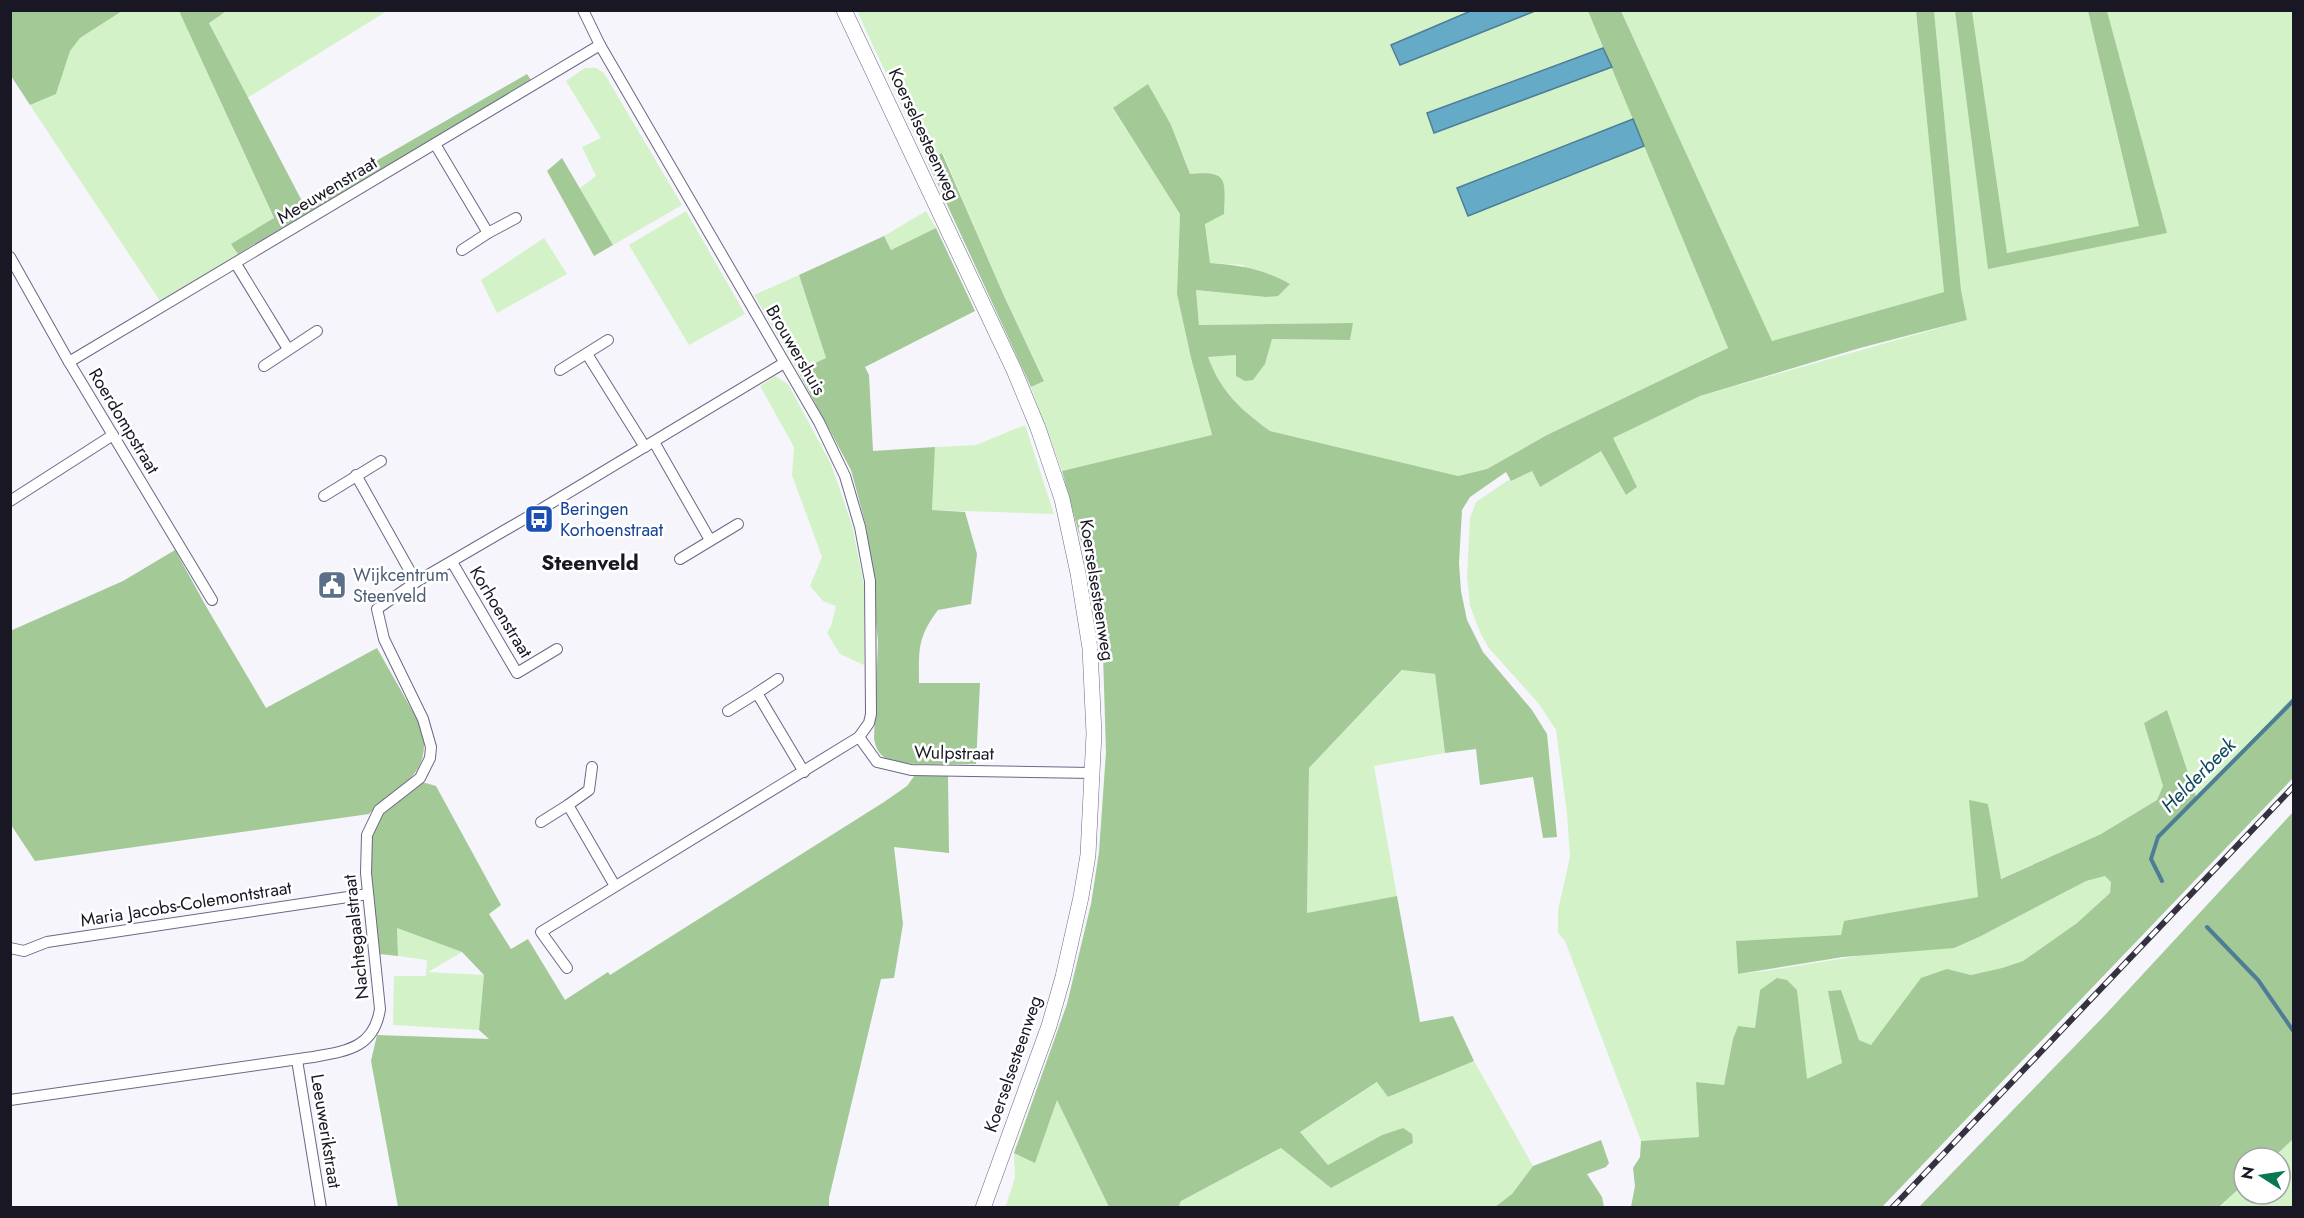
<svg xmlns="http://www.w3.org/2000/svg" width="2304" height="1218" font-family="Jost,sans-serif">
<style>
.green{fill:#d3f2c8}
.forest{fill:#a3c996}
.water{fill:#65aac7;stroke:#4e7e96;stroke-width:1.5}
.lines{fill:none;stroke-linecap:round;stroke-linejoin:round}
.stream{stroke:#4e7e96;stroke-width:4}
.street-casing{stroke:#6c6787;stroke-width:12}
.secondary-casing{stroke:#6c6787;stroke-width:16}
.street{stroke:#fff;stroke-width:10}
.secondary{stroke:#fff;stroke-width:15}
.rail-casing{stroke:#33323e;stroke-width:6}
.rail{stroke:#fff;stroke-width:4;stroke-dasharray:11;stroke-linecap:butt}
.labels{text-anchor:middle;stroke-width:5;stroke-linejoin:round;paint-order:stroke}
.street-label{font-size:18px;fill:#191724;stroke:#fff}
.transit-label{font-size:18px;fill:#164399;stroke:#fff;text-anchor:start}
.service-label{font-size:18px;fill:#4e5e75;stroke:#fff;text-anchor:start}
.water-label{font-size:20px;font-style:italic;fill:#0e4a5e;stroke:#fff}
.quarter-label{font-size:21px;font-weight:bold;fill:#191724;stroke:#fff}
</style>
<rect width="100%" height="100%" fill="#f6f5fc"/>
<g class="green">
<polygon points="122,11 179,11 274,219 232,244 238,254 160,301 30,105 56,94 70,51 80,38"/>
<polygon points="224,11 387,11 247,98 209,22 225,12"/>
<polygon points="857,11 1473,11 1391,45 1400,65 1535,11 1588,11 1603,48 1427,113 1434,133 1612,67 1633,119 1457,188 1468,215 1644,146 1728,348 1547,435 1487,469 1458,476 1270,431 1252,418 1224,391 1207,357 1236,355 1265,364 1272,339 1350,340 1352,323 1199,325 1196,290 1266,297 1243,265 1210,263 1205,223 1190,174 1171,125 1113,109 1180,214 1177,294 1191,358 1212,436 1062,471 1031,387 1044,380 1004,296 943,153 927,161"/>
<polygon points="1621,11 1916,11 1944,292 1772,341"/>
<polygon points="1934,11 1955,11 1988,268 2166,233 2107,11 2293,11 2293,697 2196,801 2167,711 2144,723 2163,786 2157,800 2101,834 2000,879 1988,804 1978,897 1844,921 1841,935 1736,941 1738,974 1765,971 1981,936 2086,881 2105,876 2111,882 2110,893 2077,923 2023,961 2002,968 1971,975 1947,969 1871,1045 1859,1040 1841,990 1829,991 1842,1063 1806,1080 1797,990 1760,990 1755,1028 1738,1026 1733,1039 1724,1085 1696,1082 1699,1137 1641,1141 1565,941 1558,933 1558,910 1570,857 1567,814 1556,730 1539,704 1488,647 1481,634 1470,606 1467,576 1470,518 1476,502 1510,479 1532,471 1540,487 1601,450 1626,495 1637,487 1612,438 1700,396 1967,320 1961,290"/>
<polygon points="1972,11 2088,11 2139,227 2007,253"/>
<polygon points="585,68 596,68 604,73 682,205 613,245 579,189 596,176 582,147 601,138 566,81"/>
<polygon points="686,211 745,314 689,345 629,245"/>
<polygon points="926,211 936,228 891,250 884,236"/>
<polygon points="544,238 567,274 497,313 481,280"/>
<polygon points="799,275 826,358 798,371 754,295"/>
<polygon points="775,376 788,384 831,464 852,525 864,585 864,665 840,654 827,633 831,626 836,606 823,601 810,586 822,557 792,475 794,447 760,386"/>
<polygon points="1025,425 1054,514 932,510 935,447 976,445"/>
<polygon points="1403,670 1435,674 1445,753 1374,766 1397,896 1307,914 1309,768"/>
<polygon points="397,928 462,952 428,972 484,975 479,1030 393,1025 394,976 426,976 427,960 398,956"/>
<polygon points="1474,1061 1533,1166 1512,1194 1495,1207 1178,1208 1181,1201 1282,1148 1331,1188 1413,1143 1403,1128 1382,1135 1328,1165 1300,1132 1378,1082 1388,1097"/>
<polygon points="1057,1099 1109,1207 1005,1208 1015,1178 1014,1153 1035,1162"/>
<polygon points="2293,1139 2293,1207 2219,1208 2244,1184 2244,1194 2280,1194 2280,1158 2273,1158"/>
</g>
<g class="forest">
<polygon points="10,11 11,10 122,11 80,38 70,51 56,94 30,105 11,76"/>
<polygon points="179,11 224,11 225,12 209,23 303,203 527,74 531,80 238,254 231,244 274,218"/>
<path d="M1588,11H1621L1772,341L1944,292L1916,11H1934L1961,290L1967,320L1860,348L1700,396L1613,438L1637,487L1626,495L1601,451L1540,487L1532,471L1511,481L1506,472L1470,497L1462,510L1459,563L1461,591L1467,620L1483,652L1532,710L1547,734L1557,837L1543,838L1533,777L1480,785L1476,749L1445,753L1435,674L1402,670L1309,768L1307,913L1397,896L1420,1022L1453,1016L1474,1061L1388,1097L1377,1082L1300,1132L1328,1165L1382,1135L1403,1128L1412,1134L1413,1143L1331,1188L1281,1148L1181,1201L1178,1208L1109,1207L1057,1100L1035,1163L1014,1153L1067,1004L1091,904L1099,852L1106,752L1103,655L1088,567L1062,471L1212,435L1191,358L1177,294L1180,214L1113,108L1148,84L1171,125L1190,174C1229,170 1225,180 1224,214L1205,224L1210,263C1240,265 1264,269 1290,284L1278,296L1266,297L1196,290L1199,325L1353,323L1350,340L1272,339L1265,364L1253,380L1245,381L1236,376V355L1208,357C1221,392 1240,409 1270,431L1458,476L1487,469L1547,435L1728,348Z"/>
<polygon points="1955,11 1972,11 2007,253 2139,226 2088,11 2107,11 2167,233 1988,269"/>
<polygon points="942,153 1004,296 1044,381 1031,387 927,161"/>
<polygon points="562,158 613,245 594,256 547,171"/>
<path d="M936,228L975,311L865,367L869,375L873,451L935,447L932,510L965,512L977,554L971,604L938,610C917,638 919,650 919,683H980L976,764C958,764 897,767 885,758C878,753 875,746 874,738L878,642L866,526L851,470L798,371L826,358L799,275L884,236L891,250Z"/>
<path d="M175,550L207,608L266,708L377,648L422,728C433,777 397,785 369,814L35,861L11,825L10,631L123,581Z"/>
<polygon points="2293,697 2293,778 1882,1207 1631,1207 1635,1186 1633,1168 1640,1157 1641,1141 1699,1137 1696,1082 1724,1085 1733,1039 1738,1026 1755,1028 1760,990 1777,978 1787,980 1797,990 1807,1079 1842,1063 1828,991 1841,990 1859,1040 1871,1045 1921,978 1947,969 1971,975 2002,968 2023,961 2077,923 2110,893 2111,882 2105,876 2086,881 1981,936 1954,948 1843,957 1738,974 1736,941 1841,935 1844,921 1978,897 1969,800 1988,804 2001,879 2101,834 2157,800 2163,786 2144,723 2167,710 2197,800"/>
<polygon points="915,775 948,775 949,853 894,847 903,924 894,978 881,979 829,1198 829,1207 398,1207 371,1061 377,1035 489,1039 479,1030 484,975 462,952 397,928 398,956 380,954 369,858 370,842 381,816 422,782 436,786 501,905 489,914 511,949 528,939 565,1000 608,972 610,975 884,802 907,786"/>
<polygon points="2293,812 2293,1139 2273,1158 2244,1158 2244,1184 2219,1207 1919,1207 2105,1015"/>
<polygon points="1601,1140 1609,1163 1606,1167 1587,1174 1602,1197 1604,1207 1495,1207 1512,1194 1533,1166"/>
</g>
<g class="water">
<polygon points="1473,10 1535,11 1400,65 1391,45"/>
<polygon points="1603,48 1612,67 1434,133 1427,113"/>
<polygon points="1633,119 1644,146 1468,216 1457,188"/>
</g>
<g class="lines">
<g class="stream">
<polyline points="2162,881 2151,859 2158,837 2294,700"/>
<polyline points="2207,927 2258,980 2294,1032"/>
</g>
<g class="street-casing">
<g id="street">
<polyline points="583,10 600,45 819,422 845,476 860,527 870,581 871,714 869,723 859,737"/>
<polyline points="435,144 488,233 516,218"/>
<polyline points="462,250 488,233"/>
<polyline points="10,257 69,362 212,600"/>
<polyline points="236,264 288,349"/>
<polyline points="587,354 645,447"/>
<polyline points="69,362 600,45"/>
<polyline points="264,366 317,331"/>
<polyline points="560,370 608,340"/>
<polyline points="654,442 710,540"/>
<polyline points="356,475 416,582"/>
<polyline points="324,496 381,461"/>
<polyline points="10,501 113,435"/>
<polyline points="680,559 738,524"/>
<polyline points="452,562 517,673 557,649"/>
<polyline points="757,693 778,679"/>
<polyline points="728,711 757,693 804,772"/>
<polyline points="568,805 589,790 592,767"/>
<polyline points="541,822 568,805 615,886"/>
<polyline points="10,948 24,951 47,942 368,894"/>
<polyline points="567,968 541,932 859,737 877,762 911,770 1092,773"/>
<polyline points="297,1060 321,1208"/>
<path d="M10,1100L313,1057C347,1051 374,1048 380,1009L366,873L367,835L379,810L420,778L430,758L431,747L423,719L384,639L377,609L416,582L538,511L784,363"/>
</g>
</g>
<g class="secondary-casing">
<polyline id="secondary" points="844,10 1014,370 1038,428 1062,499 1078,573 1090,648 1094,734 1092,773 1088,855 1081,897 1063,977 1049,1026 983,1208"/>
</g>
<use href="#street" class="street"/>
<use href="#secondary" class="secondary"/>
<g class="rail-casing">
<polyline id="rail" points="1892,1208 2294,786"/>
</g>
<use href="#rail" class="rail"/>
</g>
<defs>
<g id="bus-square" transform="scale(1.5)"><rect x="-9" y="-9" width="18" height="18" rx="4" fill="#1a4fb4" stroke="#fff"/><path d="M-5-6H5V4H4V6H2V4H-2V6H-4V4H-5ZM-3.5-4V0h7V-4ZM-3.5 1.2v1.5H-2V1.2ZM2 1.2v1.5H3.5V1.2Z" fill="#fff"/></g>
<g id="civic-square" transform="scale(1.5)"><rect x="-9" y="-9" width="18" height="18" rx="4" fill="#5c6f8a" stroke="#fff"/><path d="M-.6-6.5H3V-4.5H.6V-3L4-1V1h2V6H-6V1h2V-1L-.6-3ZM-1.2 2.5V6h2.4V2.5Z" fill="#fff"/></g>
</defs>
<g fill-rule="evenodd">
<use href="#bus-square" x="539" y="519"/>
<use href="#civic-square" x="332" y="585"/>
</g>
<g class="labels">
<g class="street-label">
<text transform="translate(924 134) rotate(65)" y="6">Koerselsesteenweg</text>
<text transform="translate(327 190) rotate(-31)" y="6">Meeuwenstraat</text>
<text transform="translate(796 350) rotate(60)" y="6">Brouwershuis</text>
<text transform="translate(124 421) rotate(59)" y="6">Roerdompstraat</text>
<text transform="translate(1097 590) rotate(81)" y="6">Koerselsesteenweg</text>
<text transform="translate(501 612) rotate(59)" y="6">Korhoenstraat</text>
<text transform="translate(954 753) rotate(1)" y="6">Wulpstraat</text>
<text transform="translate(186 904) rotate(-9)" y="6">Maria Jacobs-Colemontstraat</text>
<text transform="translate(356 937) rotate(-96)" y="6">Nachtegaalstraat</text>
<text transform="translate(1013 1064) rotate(-71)" y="6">Koerselsesteenweg</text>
<text transform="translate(326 1131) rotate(81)" y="6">Leeuwerikstraat</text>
</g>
<g class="transit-label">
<text x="560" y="515">Beringen<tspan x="560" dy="21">Korhoenstraat</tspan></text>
</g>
<g class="service-label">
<text x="353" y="581">Wijkcentrum<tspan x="353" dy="21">Steenveld</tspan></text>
</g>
<g class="water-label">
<text transform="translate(2198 775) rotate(-45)" y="7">Helderbeek</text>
</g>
<g class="quarter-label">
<text x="590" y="570">Steenveld</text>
</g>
</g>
<rect width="2304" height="1218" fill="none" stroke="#191724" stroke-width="24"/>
<g transform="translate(2262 1176) rotate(282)"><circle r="28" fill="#ffffff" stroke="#a3a2a7" stroke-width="1.5"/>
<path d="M0-4.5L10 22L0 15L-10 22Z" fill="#087853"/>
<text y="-9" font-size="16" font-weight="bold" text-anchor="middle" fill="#191724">N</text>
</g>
</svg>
